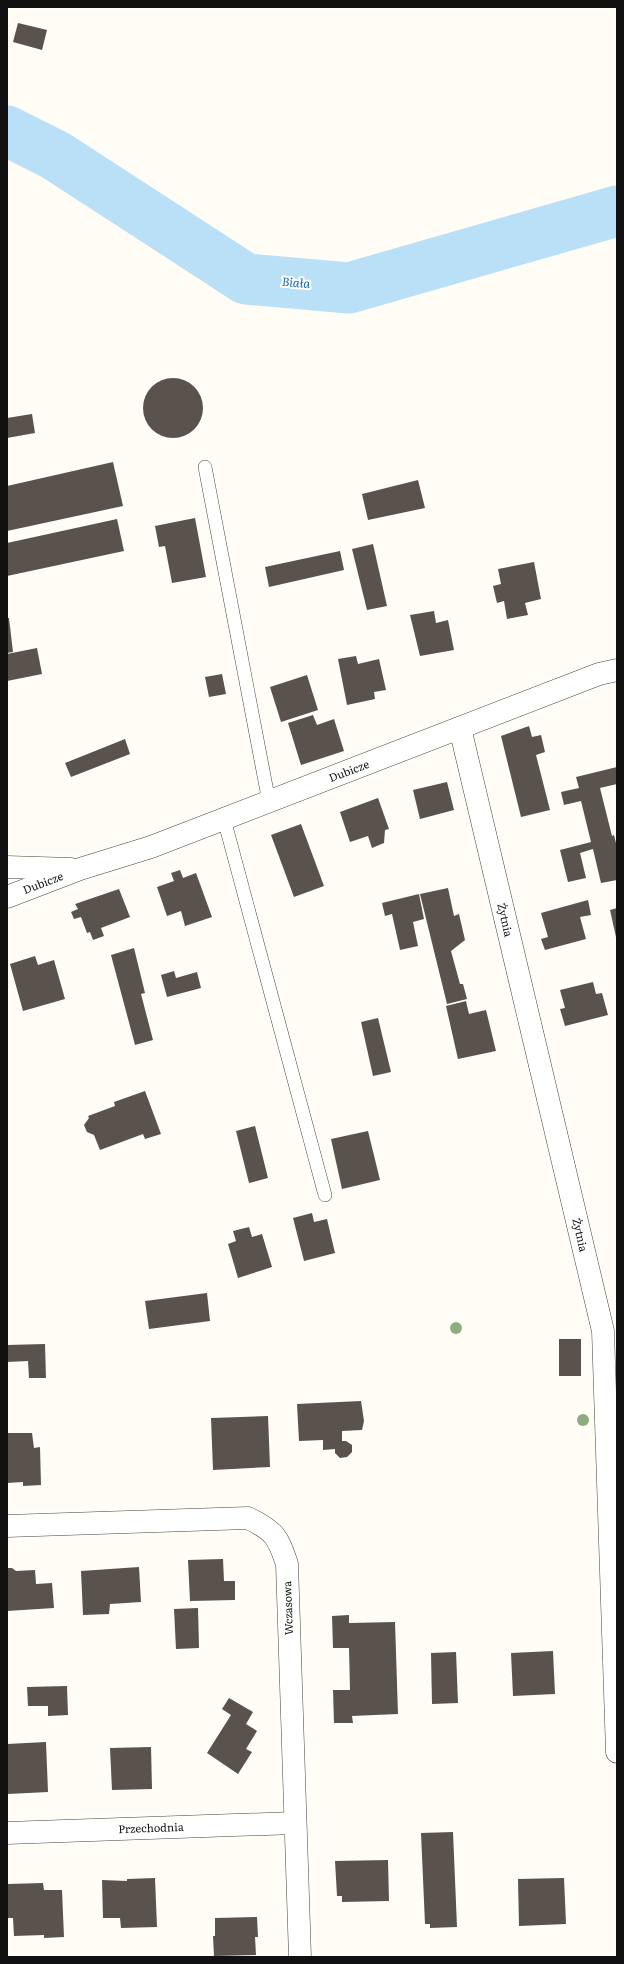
<svg xmlns="http://www.w3.org/2000/svg" width="624" height="1964" font-family="Literata,serif">
<style>
.lines{fill:none;stroke-linecap:round;stroke-linejoin:round}
.river{stroke:#b9e0f7;stroke-width:51}
.building{fill:#5a524d}
.lane-casing{stroke:#444;stroke-width:14}
.street-casing{stroke:#444;stroke-width:23}
.lane{stroke:#fff;stroke-width:13}
.street{stroke:#fff;stroke-width:22}
.tree{fill:#8dad7f}
.labels{text-anchor:middle;stroke-width:4;stroke-linejoin:round;paint-order:stroke}
.street-label{font-size:11px;fill:#111;stroke:#fff}
.water-label{font-size:12px;font-style:italic;fill:#1768a6;stroke:#fff}
</style>
<rect width="100%" height="100%" fill="#fffdf5"/>
<g class="lines">
<polyline class="river" points="7,131 55,155 246,279 349,288 617,211"/>
</g>
<g class="building">
<polygon points="18,23 47,30 42,50 13,42"/>
<circle cx="173" cy="408" r="30"/>
<polygon points="32,414 35,433 7,438 7,418"/>
<polygon points="113,462 123,506 7,531 7,486"/>
<polygon points="418,480 425,508 368,520 362,494"/>
<polygon points="195,518 206,577 172,583 165,546 159,547 155,526"/>
<polygon points="117,519 124,551 7,576 7,543"/>
<polygon points="373,544 387,606 367,610 352,549"/>
<polygon points="340,551 344,570 269,587 265,567"/>
<polygon points="534,562 541,599 525,603 528,615 507,619 504,601 497,603 493,586 501,584 498,569"/>
<polygon points="434,611 436,623 448,620 454,650 420,656 410,615"/>
<polygon points="7,618 9,618 13,652 7,653"/>
<polygon points="37,648 42,674 7,681 7,654"/>
<polygon points="356,656 358,664 379,659 386,690 374,692 375,699 347,705 338,659"/>
<polygon points="222,674 226,694 209,697 205,677"/>
<polygon points="307,675 318,710 281,722 270,687"/>
<polygon points="313,715 317,725 334,719 344,751 301,765 288,723"/>
<polygon points="529,726 532,737 541,735 545,752 536,755 550,810 521,817 501,736"/>
<polygon points="125,739 130,754 71,777 65,763"/>
<polygon points="617,767 617,784 600,788 612,836 614,835 617,847 617,880 601,883 593,849 580,853 586,878 568,882 560,850 591,842 581,801 564,805 561,792 579,788 576,777"/>
<polygon points="447,782 454,810 420,819 413,790"/>
<polygon points="378,798 389,829 385,830 384,843 372,848 368,836 350,842 340,812"/>
<polygon points="301,824 324,886 294,897 271,835"/>
<polygon points="180,870 183,878 196,873 212,917 185,926 181,911 167,916 157,887 174,881 171,873"/>
<polygon points="448,888 454,916 459,914 465,940 451,951 460,984 463,984 467,999 447,1004 420,894"/>
<polygon points="119,889 130,917 101,928 104,936 93,940 90,932 87,933 81,917 74,919 71,912 78,909 75,904"/>
<polygon points="419,894 424,919 413,922 418,946 400,950 392,914 385,916 382,903"/>
<polygon points="588,900 591,915 580,917 586,939 545,950 541,939 548,937 541,913"/>
<polygon points="617,908 617,936 616,937 610,910"/>
<polygon points="134,948 145,993 141,994 153,1040 135,1045 111,955"/>
<polygon points="35,956 38,965 54,960 65,999 23,1011 10,964"/>
<polygon points="174,971 176,978 197,972 201,988 167,997 161,975"/>
<polygon points="593,982 596,994 602,993 608,1015 565,1026 560,1009 565,1008 560,990"/>
<polygon points="466,1001 469,1014 486,1010 496,1051 458,1059 446,1006"/>
<polygon points="378,1018 391,1072 373,1076 361,1022"/>
<polygon points="145,1091 161,1134 145,1139 143,1134 100,1150 94,1135 87,1132 84,1125 89,1118 88,1116 115,1106 114,1102"/>
<polygon points="255,1126 268,1178 249,1183 236,1131"/>
<polygon points="368,1131 380,1180 342,1189 331,1139"/>
<polygon points="312,1213 314,1222 327,1219 335,1253 304,1261 293,1218"/>
<polygon points="249,1227 252,1237 262,1234 272,1267 238,1278 228,1244 236,1241 233,1231"/>
<polygon points="207,1293 210,1321 149,1329 145,1301"/>
<rect x="559" y="1339" width="22" height="37"/>
<polygon points="45,1344 46,1378 29,1378 28,1361 7,1362 7,1345"/>
<polygon points="361,1401 364,1421 362,1430 342,1431 342,1441 346,1441 352,1445 352,1452 347,1457 340,1458 335,1453 335,1449 323,1450 323,1440 299,1441 297,1404"/>
<polygon points="268,1416 270,1467 213,1470 211,1418"/>
<polygon points="7,1433 32,1433 34,1448 40,1447 41,1485 23,1486 23,1482 7,1483"/>
<polygon points="223,1559 224,1581 235,1581 235,1600 190,1601 188,1560"/>
<polygon points="139,1567 141,1602 110,1604 109,1614 83,1615 81,1571"/>
<polygon points="7,1568 12,1568 16,1571 35,1570 36,1584 52,1583 54,1608 7,1611"/>
<polygon points="198,1608 199,1648 176,1649 174,1609"/>
<polygon points="349,1615 349,1623 395,1622 398,1714 352,1716 353,1723 334,1723 333,1690 350,1690 349,1648 333,1648 332,1616"/>
<polygon points="553,1651 555,1694 513,1696 511,1653"/>
<polygon points="456,1652 458,1703 432,1704 431,1653"/>
<polygon points="67,1686 68,1715 48,1716 48,1706 28,1706 27,1687"/>
<polygon points="229,1698 253,1712 246,1724 257,1731 246,1749 252,1752 238,1774 207,1753 231,1715 222,1709"/>
<polygon points="46,1742 48,1792 8,1794 7,1744"/>
<polygon points="151,1747 152,1789 112,1790 110,1748"/>
<polygon points="453,1832 457,1927 430,1928 430,1924 425,1924 421,1833"/>
<polygon points="388,1860 389,1901 342,1902 342,1896 337,1896 335,1861"/>
<polygon points="155,1878 157,1927 121,1928 120,1918 103,1918 102,1880 127,1881 127,1879"/>
<polygon points="564,1878 566,1924 519,1926 518,1879"/>
<polygon points="43,1883 44,1890 62,1890 64,1937 44,1938 44,1935 14,1936 13,1918 7,1918 7,1884"/>
<polygon points="257,1917 258,1937 255,1937 256,1955 214,1956 213,1936 215,1936 215,1918"/>
</g>
<g class="lines">
<g class="lane-casing">
<g id="lane">
<polyline points="205,467 269,802"/>
<polyline points="224,819 325,1195"/>
</g>
</g>
<g class="street-casing">
<g id="street">
<polyline points="460,728 603,1331 617,1752"/>
<polyline points="7,867 71,869"/>
<polyline points="7,897 80,869 151,847 599,674 617,670"/>
<path d="M7,1526L248,1518C275,1531 278,1537 287,1564L300,1957"/>
<polyline points="7,1833 294,1823"/>
</g>
</g>
<use href="#lane" class="lane"/>
<use href="#street" class="street"/>
</g>
<g class="tree">
<circle cx="456" cy="1328" r="6"/>
<circle cx="583" cy="1420" r="6"/>
</g>
<g class="labels">
<g class="street-label">
<text transform="translate(349 771) rotate(-21)" y="4">Dubicze</text>
<text transform="translate(43 883) rotate(-21)" y="4">Dubicze</text>
<text transform="translate(505 920) rotate(77)" y="4">Żytnia</text>
<text transform="translate(580 1235) rotate(77)" y="4">Żytnia</text>
<text transform="translate(288 1608) rotate(-92)" y="4">Wczasowa</text>
<text transform="translate(151 1828) rotate(-2)" y="4">Przechodnia</text>
</g>
<g class="water-label">
<text transform="translate(296 283) rotate(5)" y="4">Biała</text>
</g>
</g>
<rect width="624" height="1964" fill="none" stroke="#111111" stroke-width="16"/>
</svg>
